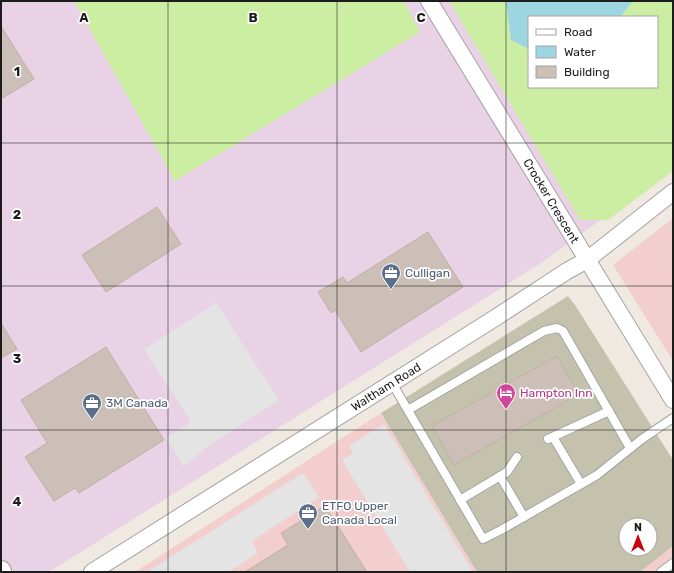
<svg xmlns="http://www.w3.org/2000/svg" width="674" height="573" font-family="Rubik,sans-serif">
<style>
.commercial{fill:#f2cecf}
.industrial{fill:#e9d2e6;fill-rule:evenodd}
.construction{fill:#c4c2ac;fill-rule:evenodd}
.grass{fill:#cceea2}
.parking{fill:#e4e4e4}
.water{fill:#9dd6e1}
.building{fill:#cbbfb7;stroke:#c2aea2}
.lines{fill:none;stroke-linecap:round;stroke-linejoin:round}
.service-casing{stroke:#a3a3a3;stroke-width:10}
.minor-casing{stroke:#a3a3a3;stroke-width:18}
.tertiary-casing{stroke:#a3a3a3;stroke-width:22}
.service{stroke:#fff;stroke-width:8}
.minor{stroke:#fff;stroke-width:16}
.tertiary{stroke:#fff;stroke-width:20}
.grid{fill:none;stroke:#1c1c1c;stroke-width:1;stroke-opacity:0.55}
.labels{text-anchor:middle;stroke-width:3.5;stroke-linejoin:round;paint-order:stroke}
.street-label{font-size:12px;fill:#1c1c1c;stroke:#fff}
.service-label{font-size:12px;fill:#4e5e75;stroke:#fff;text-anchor:start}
.hotel-label{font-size:12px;fill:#b23c85;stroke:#fff;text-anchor:start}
.grid-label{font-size:13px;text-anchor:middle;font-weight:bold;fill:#1c1c1c;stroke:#fff;stroke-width:3.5;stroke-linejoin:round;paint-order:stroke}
</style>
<rect width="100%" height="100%" fill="#efe9e1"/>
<g class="commercial">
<polygon points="673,218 673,361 613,265"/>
<polygon points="381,413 477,572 135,572"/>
<polygon points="673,546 673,572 640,572"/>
</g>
<path class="industrial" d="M1,1H673V168L541,263L49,572H1ZM529,17H657V87H529Z"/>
<path class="construction" d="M568,296L575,305L673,460V546L640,572H477L381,413ZM626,525H650V549H626Z"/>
<g class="grass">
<polygon points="74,1 404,1 420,32 175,181"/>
<polygon points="449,1 506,1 511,40 529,49 529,87 657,87 657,17 620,17 633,1 673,1 673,171 608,220 580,220"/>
</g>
<g class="parking">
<polygon points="216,303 279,400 206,448 184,466 166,438 191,422 144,349"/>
<polygon points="384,424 473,572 410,572 342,460 353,453 349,446"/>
<polygon points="303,473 319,497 252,541 258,553 229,572 147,572"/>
</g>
<polygon class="water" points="506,1 633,1 620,17 529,17 529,49 511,40"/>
<g class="building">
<polygon points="1,26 34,79 1,99"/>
<polygon points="157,207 181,244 106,292 82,255"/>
<polygon points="428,232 463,287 361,352 335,310 331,313 318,292 343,277 347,283"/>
<polygon points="1,323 17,349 1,358"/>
<polygon points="106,347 164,440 79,493 75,488 54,501 25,457 47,443 21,400"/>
<polygon points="557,356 579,394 454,465 432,426"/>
<polygon points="325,506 367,572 245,572 288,545 281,533"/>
</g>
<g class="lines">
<g class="service-casing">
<g id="service">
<polyline points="392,383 483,539 501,530 597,475 642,439 673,418"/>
<polyline points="408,410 544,331 557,328 563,331 630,448"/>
<polyline points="553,437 581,484"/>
<polyline points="548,439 609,411"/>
<polyline points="500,476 524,517"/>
<polyline points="460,500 507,472 517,457"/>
<polyline points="661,572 673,563"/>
</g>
</g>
<g class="minor-casing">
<g id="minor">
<polyline points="429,1 673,400"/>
<polyline points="92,572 495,318 567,271 587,260 673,192"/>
</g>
</g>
<g class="tertiary-casing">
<polyline id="tertiary" points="1,571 1,572"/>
</g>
<use href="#service" class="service"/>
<use href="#minor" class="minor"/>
<use href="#tertiary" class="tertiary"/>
</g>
<path class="grid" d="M168,1V572M337,1V572M506,1V572M1,143H673M1,286H673M1,430H673"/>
<defs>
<g id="office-pin" transform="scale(1)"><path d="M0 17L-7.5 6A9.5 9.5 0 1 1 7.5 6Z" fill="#5c6f8a" stroke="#fff"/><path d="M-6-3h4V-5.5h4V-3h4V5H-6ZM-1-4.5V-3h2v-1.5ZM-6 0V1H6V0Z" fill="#fff"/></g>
<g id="hotel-pin" transform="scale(1)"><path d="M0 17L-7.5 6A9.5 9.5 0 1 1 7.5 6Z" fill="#d1479c" stroke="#fff"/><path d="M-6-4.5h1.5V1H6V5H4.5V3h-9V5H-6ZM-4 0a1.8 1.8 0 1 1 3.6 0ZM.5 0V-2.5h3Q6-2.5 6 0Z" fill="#fff"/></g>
</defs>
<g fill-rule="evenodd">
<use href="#office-pin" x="391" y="273"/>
<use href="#hotel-pin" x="506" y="393"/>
<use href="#office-pin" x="92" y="403"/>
<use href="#office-pin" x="308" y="513"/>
</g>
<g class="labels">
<g class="street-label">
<text transform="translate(551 201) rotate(59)" y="4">Crocker Crescent</text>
<text transform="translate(386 387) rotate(-32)" y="4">Waltham Road</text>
</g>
<g class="service-label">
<text x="405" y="277">Culligan</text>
<text x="106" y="407">3M Canada</text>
<text x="322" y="510">ETFO Upper<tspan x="322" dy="14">Canada Local</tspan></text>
</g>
<g class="hotel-label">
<text x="520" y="397">Hampton Inn</text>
</g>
</g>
<g class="grid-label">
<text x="84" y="22">A</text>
<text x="253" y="22">B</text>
<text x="421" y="22">C</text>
<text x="17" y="76">1</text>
<text x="17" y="219">2</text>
<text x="17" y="363">3</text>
<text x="17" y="506">4</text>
</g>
<rect width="674" height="573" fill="none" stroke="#1c1c1c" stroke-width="4"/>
<rect x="528" y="16" width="130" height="72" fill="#ffffff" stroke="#a4a4a4"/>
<rect x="536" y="29" width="20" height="6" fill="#ffffff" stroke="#a4a4a4"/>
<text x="564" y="36" font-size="12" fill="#1c1c1c">Road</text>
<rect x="536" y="46" width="20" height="12" fill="#9dd6e1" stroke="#a4a4a4"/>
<text x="564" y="56" font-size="12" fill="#1c1c1c">Water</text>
<rect x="536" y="66" width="20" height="12" fill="#cbbfb7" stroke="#a4a4a4"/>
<text x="564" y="76" font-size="12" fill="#1c1c1c">Building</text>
<g transform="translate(638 537)"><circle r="19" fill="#ffffff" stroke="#a4a4a4"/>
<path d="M0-3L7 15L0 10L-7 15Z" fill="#c9000e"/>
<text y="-6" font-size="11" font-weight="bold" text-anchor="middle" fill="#1c1c1c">N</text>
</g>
</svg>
